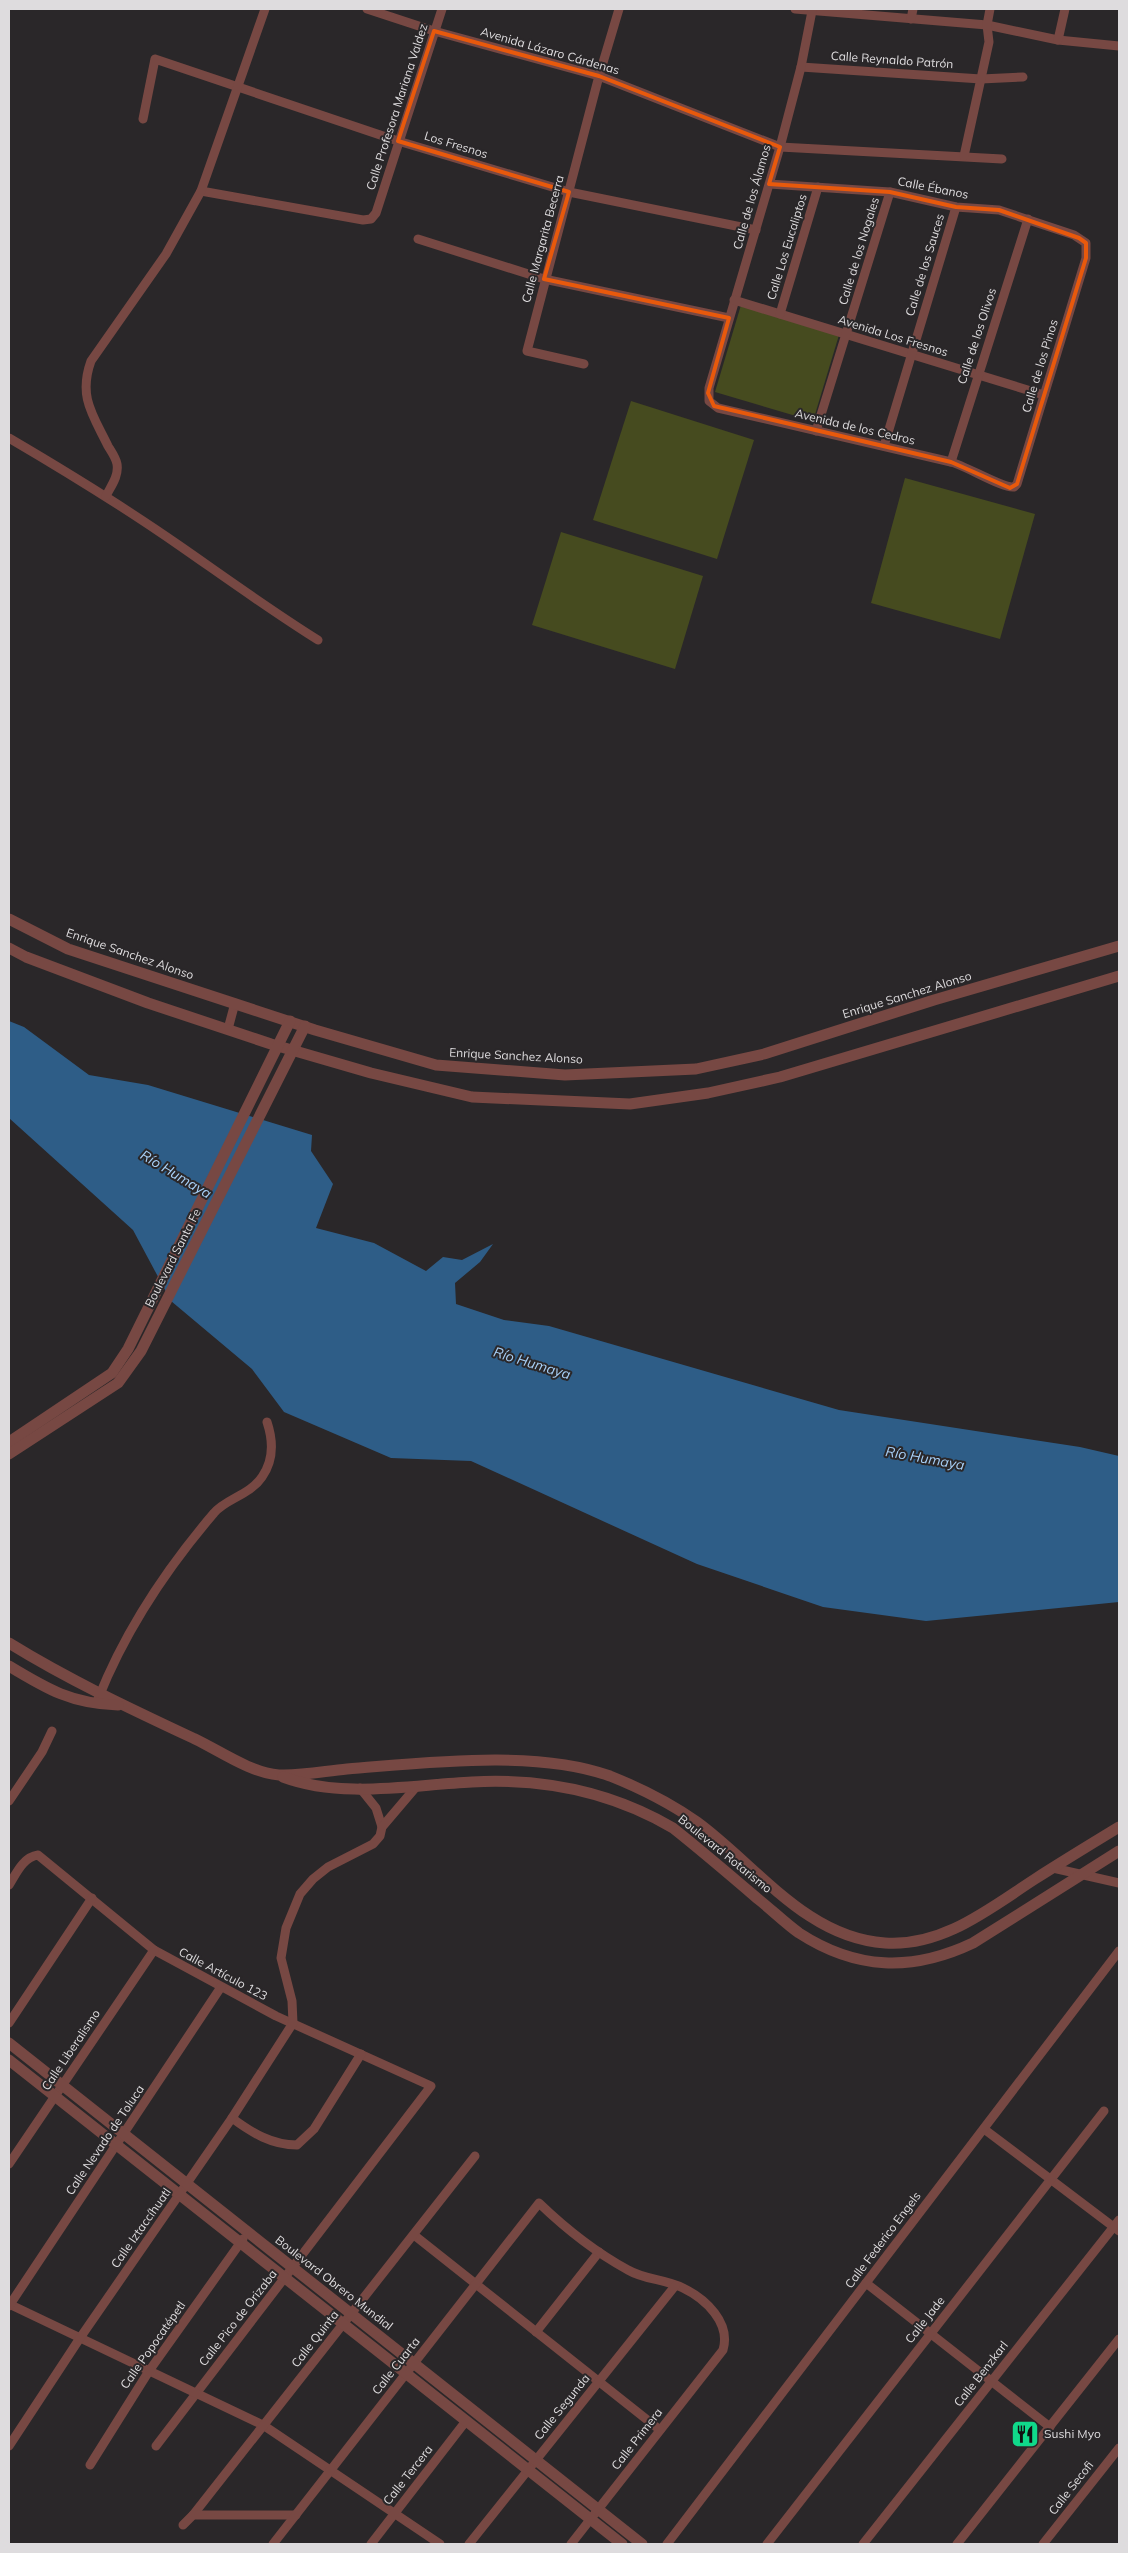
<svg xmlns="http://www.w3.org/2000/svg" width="1128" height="2553" font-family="Mulish,sans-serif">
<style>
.park{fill:#464b1f}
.water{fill:#2e5d87}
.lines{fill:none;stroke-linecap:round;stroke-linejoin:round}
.minor{stroke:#774843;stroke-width:9}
.tertiary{stroke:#774843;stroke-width:11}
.marked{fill:none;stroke:#e8590c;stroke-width:4;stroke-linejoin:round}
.labels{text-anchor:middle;stroke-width:4;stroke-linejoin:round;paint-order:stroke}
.street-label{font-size:12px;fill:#dedcde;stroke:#2a2729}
.poi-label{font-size:12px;fill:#dedcde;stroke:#2a2729;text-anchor:start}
.water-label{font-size:14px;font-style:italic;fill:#a7cff6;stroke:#2a2729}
</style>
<rect width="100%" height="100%" fill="#2a2729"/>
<g class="park">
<polygon points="741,305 839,335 813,421 715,392"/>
<polygon points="631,401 754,440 717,559 593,520"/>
<polygon points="905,478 1035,514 1000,639 871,603"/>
<polygon points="561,532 703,576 675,669 532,625"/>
</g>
<polygon class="water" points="9,1021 24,1027 89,1075 148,1085 312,1135 311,1151 333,1184 316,1228 374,1243 426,1271 443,1257 462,1260 493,1244 480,1262 455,1283 456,1304 504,1320 549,1326 839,1410 1080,1447 1119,1456 1119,1602 926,1621 823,1607 697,1564 471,1461 391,1458 284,1412 252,1369 171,1301 133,1230 9,1118"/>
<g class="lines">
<g class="minor">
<polyline points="367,9 434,31 599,76 780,147 1002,159"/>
<polyline points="795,9 987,25 1058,40 1119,46"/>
<polyline points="911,19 913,9"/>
<polyline points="1058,40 1065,9"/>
<polyline points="801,67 981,79 1023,77"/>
<polyline points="143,119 155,59 398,141 569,192 756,230"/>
<polyline points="964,156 989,42 987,25 990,9"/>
<path d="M769,184L890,192L956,207L999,210L1074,235L1086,243V258L1017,484L1014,487C1004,489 966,466 951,462L718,408L709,401V388L780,147L801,67L812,11"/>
<polyline points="201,191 363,220 371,219 376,213 442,9"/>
<polyline points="418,239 544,279 729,318"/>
<polyline points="734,300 1044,395"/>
<polyline points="780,314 818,187"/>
<polyline points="584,364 527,351 599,76 619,9"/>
<polyline points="816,431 890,192"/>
<path d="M9,438C67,472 124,507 180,546C226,578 270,610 318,640"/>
<polyline points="884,446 956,207"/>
<polyline points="951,462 1028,219"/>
<path d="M106,496C111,486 119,476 117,464C116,458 111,451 108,446C93,415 78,397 91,361L166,254L201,191L265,9"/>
<polyline points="228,1029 235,1003"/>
<path d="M98,1699C125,1631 167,1568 214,1513C225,1499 250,1495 262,1477C274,1460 273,1440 267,1422"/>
<polyline points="360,1788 376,1808 382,1827"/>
<polyline points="9,1801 42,1752 52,1731"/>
<polyline points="1053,1868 1119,1883"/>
<path d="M9,1885C16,1874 23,1857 38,1855L154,1950L276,2016L431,2086L156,2446"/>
<polyline points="9,2023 92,1898"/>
<path d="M232,2118C252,2133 272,2145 297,2145L314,2129L361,2054"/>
<polyline points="984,2129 1119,2231"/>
<polyline points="9,2164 154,1950"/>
<polyline points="414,2235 660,2430"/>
<polyline points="866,2283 1050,2427"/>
<polyline points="9,2304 263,2425 440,2544"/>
<polyline points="9,2306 221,1987"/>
<polyline points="536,2332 599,2252"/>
<polyline points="9,2446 80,2338 232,2118 293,2023 292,2001 281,1958 286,1928 300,1894 313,1879 328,1867 373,1844 380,1836 382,1827 416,1787"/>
<polyline points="90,2465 149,2371 243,2239"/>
<polyline points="193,2515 475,2156"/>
<polyline points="183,2525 193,2515 296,2515"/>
<path d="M273,2544L539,2203C566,2229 595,2252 628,2270C645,2280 665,2279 683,2288C706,2299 731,2323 723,2350L571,2544"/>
<polyline points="371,2544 466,2421"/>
<polyline points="469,2544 675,2286"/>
<polyline points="667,2544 1119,1951"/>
<polyline points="767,2544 1104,2111"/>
<polyline points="863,2544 1119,2220"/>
<polyline points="957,2544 1119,2339"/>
<polyline points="1043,2544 1119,2448"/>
</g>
<g class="tertiary">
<polyline points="9,919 68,949 315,1030 436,1065 565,1075 696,1069 764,1054 934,1000 1119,946"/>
<polyline points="9,948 26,957 148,1003 271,1044 371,1073 472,1097 630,1104 708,1093 780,1077 1119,976"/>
<polyline points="9,1442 112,1373 128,1349 290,1021"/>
<polyline points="9,1454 118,1383 141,1351 305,1026"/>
<path d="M9,1643C69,1680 131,1709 195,1739C220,1751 251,1773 279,1775C302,1776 325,1771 347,1769C425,1763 536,1749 610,1776C640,1788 670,1803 697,1822C756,1865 806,1938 885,1943C943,1947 990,1908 1035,1879C1063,1861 1091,1844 1119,1827"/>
<path d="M9,1666C47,1689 72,1704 118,1705"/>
<path d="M283,1777C342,1799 410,1785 472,1782C544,1778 610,1791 673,1828C702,1851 730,1875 758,1899C772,1910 785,1923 799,1933C856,1970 912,1972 973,1943L1119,1851"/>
<polyline points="9,2043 642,2544"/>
<polyline points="9,2060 622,2544"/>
</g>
</g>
<path class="marked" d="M434,31L599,76L780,147L769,184L890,192L956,207L999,210L1079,238L1086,243V258L1017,484L1010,488L951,462L714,406L708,393L729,318L544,279L569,192L398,141Z"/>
<defs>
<g id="restaurant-square" transform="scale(1.4375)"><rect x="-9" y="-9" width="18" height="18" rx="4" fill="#10d98a" stroke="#2a2729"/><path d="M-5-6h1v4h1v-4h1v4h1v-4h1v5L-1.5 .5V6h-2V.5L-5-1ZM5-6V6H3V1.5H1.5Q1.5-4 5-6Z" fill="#111"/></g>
</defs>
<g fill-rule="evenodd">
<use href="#restaurant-square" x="1025" y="2434"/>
</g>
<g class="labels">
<g class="street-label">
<text transform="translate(550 51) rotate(16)" y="4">Avenida Lázaro Cárdenas</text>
<text transform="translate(892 60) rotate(4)" y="4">Calle Reynaldo Patrón</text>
<text transform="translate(397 107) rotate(-72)" y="4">Calle Profesora Mariana Valdez</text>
<text transform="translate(456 145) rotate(17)" y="4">Los Fresnos</text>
<text transform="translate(933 188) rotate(11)" y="4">Calle Ébanos</text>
<text transform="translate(752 197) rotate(-74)" y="4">Calle de los Álamos</text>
<text transform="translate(543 239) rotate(-75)" y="4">Calle Margarita Becerra</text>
<text transform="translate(787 247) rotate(-73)" y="4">Calle Los Eucaliptos</text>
<text transform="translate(859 251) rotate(-73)" y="4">Calle de los Nogales</text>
<text transform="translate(925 265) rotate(-73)" y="4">Calle de los Sauces</text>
<text transform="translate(893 336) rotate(17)" y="4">Avenida Los Fresnos</text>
<text transform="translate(977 336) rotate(-72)" y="4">Calle de los Olivos</text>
<text transform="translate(1040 366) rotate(-73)" y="4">Calle de los Pinos</text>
<text transform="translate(855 427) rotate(13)" y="4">Avenida de los Cedros</text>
<text transform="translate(130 954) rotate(19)" y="4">Enrique Sanchez Alonso</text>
<text transform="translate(907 995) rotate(-17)" y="4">Enrique Sanchez Alonso</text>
<text transform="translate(516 1056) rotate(3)" y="4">Enrique Sanchez Alonso</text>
<text transform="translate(173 1258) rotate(-63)" y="4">Boulevard Santa Fe</text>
<text transform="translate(725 1854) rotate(39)" y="4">Boulevard Rotarismo</text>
<text transform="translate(223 1974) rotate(28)" y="4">Calle Artículo 123</text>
<text transform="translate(71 2050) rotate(-56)" y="4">Calle Liberalismo</text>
<text transform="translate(105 2140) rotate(-56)" y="4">Calle Nevado de Toluca</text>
<text transform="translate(141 2228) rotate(-55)" y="4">Calle Iztaccíhuatl</text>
<text transform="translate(883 2240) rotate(-53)" y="4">Calle Federico Engels</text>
<text transform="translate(334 2283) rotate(38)" y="4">Boulevard Obrero Mundial</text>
<text transform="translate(238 2318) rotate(-52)" y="4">Calle Pico de Orizaba</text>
<text transform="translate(925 2320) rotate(-52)" y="4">Calle Jade</text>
<text transform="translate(315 2339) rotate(-52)" y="4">Calle Quinta</text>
<text transform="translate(153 2345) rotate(-55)" y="4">Calle Popocatépetl</text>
<text transform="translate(396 2366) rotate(-52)" y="4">Calle Cuarta</text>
<text transform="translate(981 2374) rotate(-52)" y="4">Calle Benzkarl</text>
<text transform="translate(562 2407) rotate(-51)" y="4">Calle Segunda</text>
<text transform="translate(637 2439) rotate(-52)" y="4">Calle Primera</text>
<text transform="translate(408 2475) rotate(-52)" y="4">Calle Tercera</text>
<text transform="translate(1071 2488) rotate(-52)" y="4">Calle Secofi</text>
</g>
<g class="poi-label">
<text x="1044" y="2438">Sushi Myo</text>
</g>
<g class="water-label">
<text transform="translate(176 1174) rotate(31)" y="5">Río Humaya</text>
<text transform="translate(532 1363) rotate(17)" y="5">Río Humaya</text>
<text transform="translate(925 1458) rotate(10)" y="5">Río Humaya</text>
</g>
</g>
<rect width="1128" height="2553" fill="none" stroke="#dedcde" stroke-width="20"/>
</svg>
